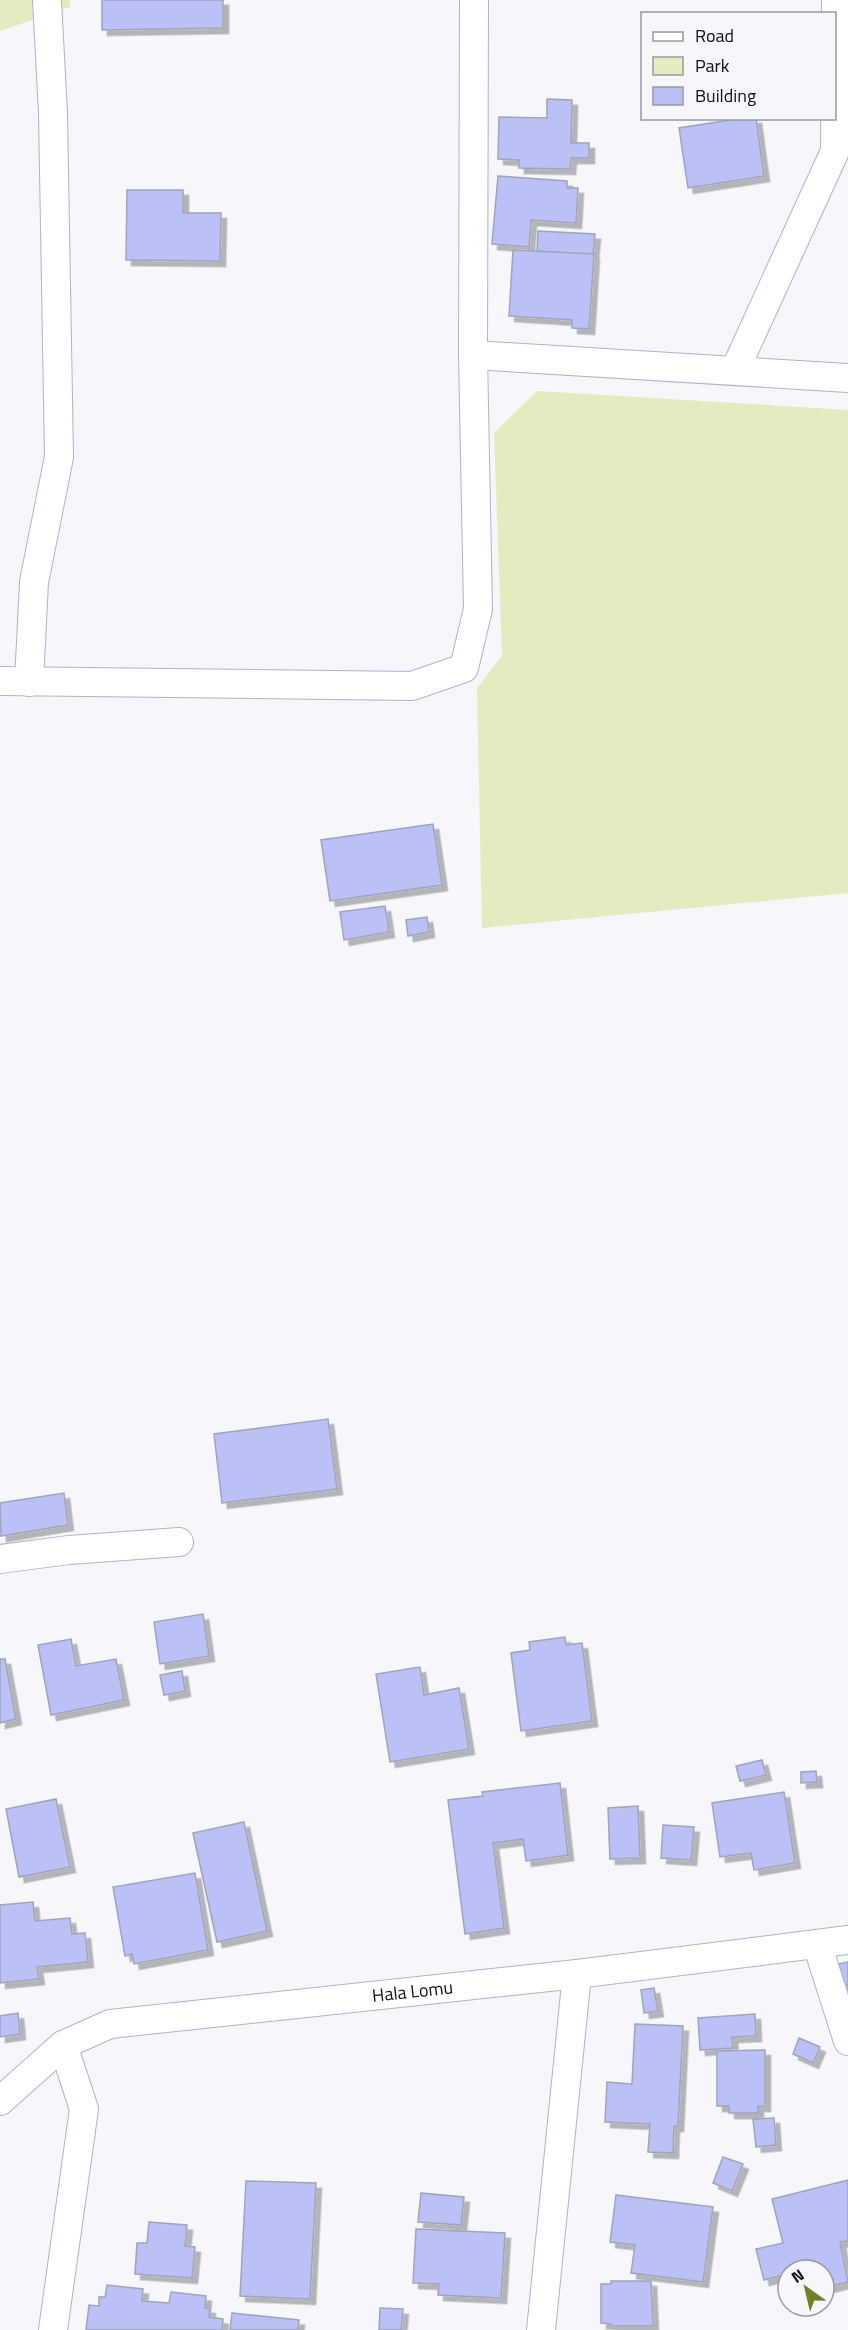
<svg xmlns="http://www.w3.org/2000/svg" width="848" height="2330" font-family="'Titillium Web',sans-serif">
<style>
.green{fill:#e2ecbe}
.building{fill:#bbc0f6;stroke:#a0a3ba;stroke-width:1.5;filter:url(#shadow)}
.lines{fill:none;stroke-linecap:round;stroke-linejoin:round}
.street-casing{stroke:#afb2c9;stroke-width:30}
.street{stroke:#fff;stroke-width:28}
.labels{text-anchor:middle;stroke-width:6;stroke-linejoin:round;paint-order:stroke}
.street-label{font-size:18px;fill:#0c0d15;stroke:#f6f6fb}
</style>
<defs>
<filter id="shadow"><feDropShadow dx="5.5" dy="5.5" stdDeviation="0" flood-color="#0004"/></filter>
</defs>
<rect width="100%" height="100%" fill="#f6f6fb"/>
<g class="green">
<polygon points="0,0 70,0 70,7 0,31"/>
<polygon points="537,391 848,410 848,893 482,928 477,688 502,656 494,433"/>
</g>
<g class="building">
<polygon points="102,0 223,0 223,28 102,30"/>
<polygon points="547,99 572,100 571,143 589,143 589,158 571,158 570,169 519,168 519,160 498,159 499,117 547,118"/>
<polygon points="743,118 756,118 764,176 688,188 679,128"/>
<polygon points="498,176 567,181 567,188 578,188 576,223 531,220 529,247 492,244"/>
<polygon points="127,190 183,190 183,213 221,213 220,261 126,260"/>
<polygon points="538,231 595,234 593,255 537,251"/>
<polygon points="513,250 594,254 589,329 572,328 572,320 509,316"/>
<polygon points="433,824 442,885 330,901 321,840"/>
<polygon points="385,906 389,932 344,940 340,912"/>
<polygon points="427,917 429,932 408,936 406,920"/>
<polygon points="328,1419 337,1489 222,1503 214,1434"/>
<polygon points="64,1493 68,1525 1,1536 0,1503"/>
<polygon points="203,1614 209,1656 160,1664 154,1622"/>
<polygon points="565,1637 566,1645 582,1643 592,1721 521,1731 511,1653 530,1650 529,1642"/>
<polygon points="71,1639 76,1666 116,1659 124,1700 51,1715 38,1645"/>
<polygon points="0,1659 5,1659 16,1719 0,1723"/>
<polygon points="420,1667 424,1695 459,1688 469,1749 390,1762 376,1674"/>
<polygon points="182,1671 185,1691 164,1695 160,1675"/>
<polygon points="762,1760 766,1775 740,1781 736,1766"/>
<polygon points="816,1771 817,1782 801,1783 801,1772"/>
<polygon points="560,1783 568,1855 526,1861 523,1839 493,1843 504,1928 465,1934 448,1800 483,1796 482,1792"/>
<polygon points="784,1792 795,1863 754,1870 751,1853 720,1857 712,1803"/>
<polygon points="56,1799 70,1867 19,1877 6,1809"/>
<polygon points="638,1806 640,1858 610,1859 608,1808"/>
<polygon points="244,1822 267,1931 217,1942 193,1833"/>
<polygon points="663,1825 694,1827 691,1860 661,1858"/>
<polygon points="195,1873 208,1950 134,1964 132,1954 125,1956 113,1887"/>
<polygon points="33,1902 35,1921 70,1918 72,1934 85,1933 88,1962 37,1967 39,1979 0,1983 0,1905"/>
<polygon points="848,1962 848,1985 842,1986 838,1964"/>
<polygon points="654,1988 658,2011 644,2013 641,1990"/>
<polygon points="18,2013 20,2034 0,2037 0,2016"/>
<polygon points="755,2014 756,2036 732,2037 733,2048 700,2050 698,2018"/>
<polygon points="635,2024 683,2026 678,2126 674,2126 673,2153 648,2152 650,2124 605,2122 607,2082 632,2084"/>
<polygon points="799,2038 820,2047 813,2063 793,2054"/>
<polygon points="765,2050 765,2106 758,2106 758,2113 729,2113 729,2106 717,2106 717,2051"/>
<polygon points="774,2118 776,2145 756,2147 753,2119"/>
<polygon points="723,2157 743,2164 732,2191 713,2183"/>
<polygon points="848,2180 848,2241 840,2242 848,2282 824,2288 824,2270 788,2270 788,2274 764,2280 756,2249 783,2243 772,2199"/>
<polygon points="246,2181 316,2183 310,2299 240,2296"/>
<polygon points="421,2193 464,2197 461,2225 418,2222"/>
<polygon points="616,2195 713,2207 703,2282 631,2273 635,2245 610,2242"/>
<polygon points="149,2222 187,2225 185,2246 195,2247 192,2278 135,2274 137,2243 147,2243"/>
<polygon points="416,2229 505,2233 501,2298 438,2295 439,2284 413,2283"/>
<polygon points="611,2281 651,2281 653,2326 611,2326 611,2324 601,2323 601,2284 611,2284"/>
<polygon points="107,2285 143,2289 142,2301 169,2303 171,2292 206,2296 205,2308 210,2308 209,2317 223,2319 222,2330 86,2330 89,2305 99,2306 99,2297 105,2297"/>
<polygon points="380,2308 403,2309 401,2330 379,2330"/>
<polygon points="232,2313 299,2320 298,2330 230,2330"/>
</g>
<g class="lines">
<g class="street-casing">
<g id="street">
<polyline points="473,355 848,378"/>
<polyline points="735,370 835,151 836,0"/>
<polyline points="0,681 412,686 464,668 478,609 473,355 474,0"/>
<polyline points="29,682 34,582 59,457 53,113 47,0"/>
<polyline points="0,1559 69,1550 179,1542"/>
<polyline points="817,1944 848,2041"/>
<path id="s1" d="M0,2101L63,2045L110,2024L577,1974L848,1940"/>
<polyline points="53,2330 84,2109 63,2045"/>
<polyline points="541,2330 577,1974"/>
</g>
</g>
<use href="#street" class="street"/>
</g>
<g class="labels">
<g class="street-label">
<text dy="6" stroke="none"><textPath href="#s1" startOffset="440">Hala Lomu</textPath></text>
</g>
</g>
<rect x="641" y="12" width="195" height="108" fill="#f6f6fb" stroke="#98999f" stroke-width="1.5"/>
<rect x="653" y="32" width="30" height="9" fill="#ffffff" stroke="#98999f" stroke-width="1.5"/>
<text x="695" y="42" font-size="18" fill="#0c0d15">Road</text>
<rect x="653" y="57" width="30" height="18" fill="#e2ecbe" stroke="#98999f" stroke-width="1.5"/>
<text x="695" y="72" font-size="18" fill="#0c0d15">Park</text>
<rect x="653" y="87" width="30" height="18" fill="#bbc0f6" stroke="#98999f" stroke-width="1.5"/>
<text x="695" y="102" font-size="18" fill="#0c0d15">Building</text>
<g transform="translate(806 2288) rotate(326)"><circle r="28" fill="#f6f6fb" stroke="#98999f" stroke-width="1.5"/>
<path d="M0-4.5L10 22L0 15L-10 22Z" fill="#737f2b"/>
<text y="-9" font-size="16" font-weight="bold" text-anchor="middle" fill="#0c0d15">N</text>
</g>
</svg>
